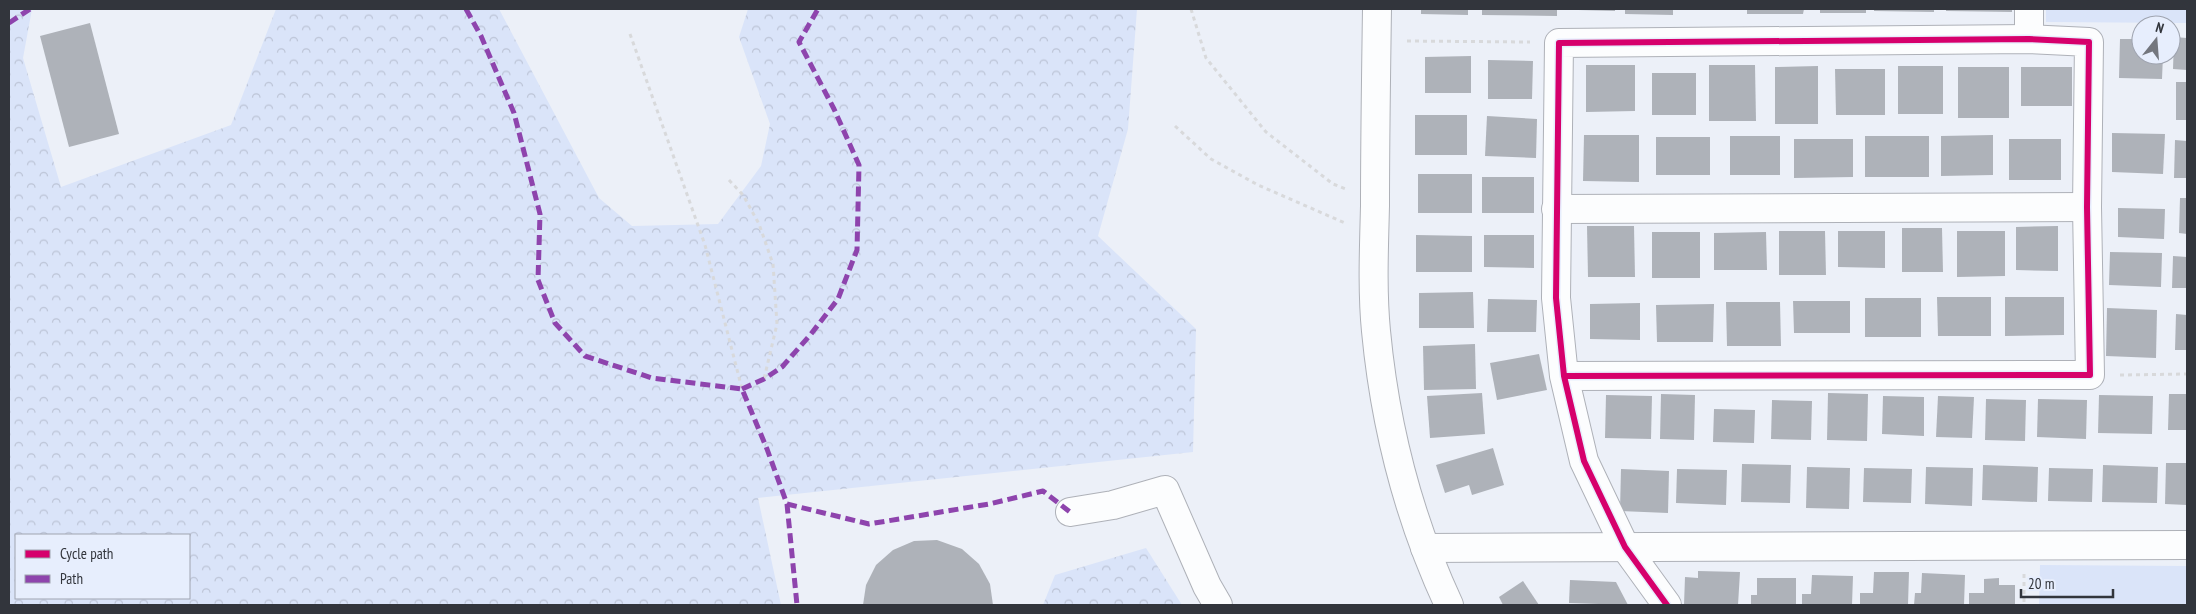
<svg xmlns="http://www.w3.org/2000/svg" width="2196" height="614" font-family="'PT Sans Narrow',sans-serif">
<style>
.green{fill:#dae4f9}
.forest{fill:url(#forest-crowns);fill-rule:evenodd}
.building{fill:#aeb2b9}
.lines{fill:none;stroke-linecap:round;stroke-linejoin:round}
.minor-casing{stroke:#aeb1b8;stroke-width:30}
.path{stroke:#d8d9db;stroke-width:3;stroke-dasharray:4 4;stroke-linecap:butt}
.minor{stroke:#fcfdfe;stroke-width:28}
.quiet{stroke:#8e44ad;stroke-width:5;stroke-dasharray:10 5;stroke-linecap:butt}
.cycleway-casing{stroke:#e7eefd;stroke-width:9}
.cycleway{stroke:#d6006c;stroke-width:6}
</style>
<defs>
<pattern id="forest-crowns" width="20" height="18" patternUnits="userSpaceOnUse" patternTransform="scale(1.25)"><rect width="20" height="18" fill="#dae4f9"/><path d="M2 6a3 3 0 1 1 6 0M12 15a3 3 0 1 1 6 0" fill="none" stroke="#bcc4d6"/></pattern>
</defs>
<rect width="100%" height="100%" fill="#ecf0f8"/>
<g class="green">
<polygon points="2046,9 2187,9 2187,23 2046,22"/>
<polygon points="2040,565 2187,566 2187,605 2039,605"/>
</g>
<g class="forest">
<path d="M9,9H32L23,58L61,187L231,125L276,9H499L599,198L632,226L718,224L761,166L770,124L739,37L748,9H1137L1128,129L1098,236L1196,329L1193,452L758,498L781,605H9ZM16,535H189V598H16Z"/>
<polygon points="1146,548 1182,605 1043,605 1055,575"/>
</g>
<g class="building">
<polygon points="1421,9 1468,9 1468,15 1421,14"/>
<polygon points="1482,9 1557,9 1557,16 1482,15"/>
<polygon points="1578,9 1615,9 1615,11 1578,10"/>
<polygon points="1625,9 1673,9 1673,15 1625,14"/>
<polygon points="1747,9 1804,9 1803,14 1747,14"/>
<rect x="1820" y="9" width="46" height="4"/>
<polygon points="1874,9 1934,9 1934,12 1874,11"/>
<polygon points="1946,9 2012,9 2012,12 1946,11"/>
<polygon points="90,23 119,134 69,147 40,36"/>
<polygon points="2174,37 2187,38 2187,70 2173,69"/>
<polygon points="2120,39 2141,39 2141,55 2163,55 2162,79 2119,78"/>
<polygon points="1471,56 1471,93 1425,93 1425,57"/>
<polygon points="1488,60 1533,61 1532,99 1488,99"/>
<polygon points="1586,65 1635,65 1635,111 1586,112"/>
<polygon points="1709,65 1755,65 1756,121 1709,121"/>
<polygon points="1818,66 1818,124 1775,124 1775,67"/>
<rect x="1898" y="66" width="45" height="48"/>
<rect x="1958" y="67" width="51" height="51"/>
<rect x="2021" y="67" width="51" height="39"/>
<polygon points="1835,69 1885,69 1885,115 1836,115"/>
<rect x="1652" y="73" width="44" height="42"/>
<rect x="2176" y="82" width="11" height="38"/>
<rect x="1415" y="115" width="52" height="40"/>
<polygon points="1487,116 1537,119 1536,158 1485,156"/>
<polygon points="2112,133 2165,134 2163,174 2112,172"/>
<polygon points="1584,135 1639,135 1639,182 1583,181"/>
<polygon points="1993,135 1993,175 1941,176 1941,136"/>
<rect x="1730" y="136" width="50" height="39"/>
<rect x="1865" y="136" width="64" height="41"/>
<rect x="1656" y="137" width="54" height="38"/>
<polygon points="1794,139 1853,139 1853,177 1794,178"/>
<rect x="2009" y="139" width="52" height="41"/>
<polygon points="2175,140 2187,141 2187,178 2174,178"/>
<rect x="1418" y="174" width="54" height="39"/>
<rect x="1482" y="177" width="52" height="36"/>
<polygon points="2180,198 2187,198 2187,234 2179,233"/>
<polygon points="2118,208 2165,209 2164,239 2118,237"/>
<polygon points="1587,226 1634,226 1635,277 1588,277"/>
<polygon points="2058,226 2058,271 2016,270 2016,227"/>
<polygon points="1902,228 1942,228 1943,272 1902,272"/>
<polygon points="1779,231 1825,231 1826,275 1779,275"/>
<polygon points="1838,231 1885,231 1885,268 1838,267"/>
<polygon points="1957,231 2005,231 2005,276 1957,277"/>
<rect x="1652" y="232" width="48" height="46"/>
<polygon points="1766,232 1767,270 1714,270 1714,233"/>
<polygon points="1416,235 1472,236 1472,272 1416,272"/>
<polygon points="1484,235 1534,235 1534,268 1484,267"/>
<polygon points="2110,252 2162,253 2161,287 2109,285"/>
<polygon points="2173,256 2187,257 2187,288 2172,288"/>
<polygon points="1473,292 1474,328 1419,328 1419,293"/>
<polygon points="1937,297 1991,297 1991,336 1938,336"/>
<polygon points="2005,297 2064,297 2064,335 2005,336"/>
<rect x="1865" y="298" width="56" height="39"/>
<polygon points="1488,299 1537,300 1536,332 1487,332"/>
<polygon points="1793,301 1850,301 1850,333 1794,333"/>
<polygon points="1726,302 1780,302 1781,346 1727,346"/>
<polygon points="1640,303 1640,340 1590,339 1590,304"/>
<polygon points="1714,304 1713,342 1657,342 1656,305"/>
<polygon points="2107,308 2157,310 2156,358 2106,356"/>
<polygon points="2176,314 2187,315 2187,350 2175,350"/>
<polygon points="1475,344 1476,389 1424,390 1423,346"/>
<polygon points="1539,354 1547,390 1497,400 1490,363"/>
<polygon points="1482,393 1485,434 1430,438 1427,396"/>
<polygon points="1828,393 1868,394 1867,441 1827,440"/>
<polygon points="1661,394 1695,395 1694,440 1660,439"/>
<polygon points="2169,394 2187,394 2187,430 2168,430"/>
<polygon points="1606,395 1652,396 1651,439 1605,438"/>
<polygon points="2099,395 2153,396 2152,434 2098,433"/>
<polygon points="1883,396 1924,397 1924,436 1882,434"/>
<polygon points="1938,396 1974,397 1972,438 1936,437"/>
<polygon points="1986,399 2026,400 2025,441 1985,440"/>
<polygon points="2038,399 2087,400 2086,439 2037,437"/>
<polygon points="1772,400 1812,401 1811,440 1771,439"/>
<polygon points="1714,409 1755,410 1754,443 1713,442"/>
<polygon points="1493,448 1504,485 1472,495 1469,485 1445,493 1436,465"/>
<polygon points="2166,463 2187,463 2187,505 2165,504"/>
<polygon points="1742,464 1791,465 1790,503 1741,502"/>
<polygon points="1983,465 2038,467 2037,502 1982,500"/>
<polygon points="2103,465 2158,467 2157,503 2102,502"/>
<polygon points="1807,467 1850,468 1849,509 1806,508"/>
<polygon points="1926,467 1973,468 1972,506 1925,504"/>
<polygon points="1864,468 1912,469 1911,503 1863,502"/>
<polygon points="2049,468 2093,469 2092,502 2048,501"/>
<polygon points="1621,469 1669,471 1668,513 1620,511"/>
<polygon points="1677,469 1727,470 1726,505 1676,503"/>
<polygon points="937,540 962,549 979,564 990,584 993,605 863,605 866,585 876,565 893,550 914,541"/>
<polygon points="1698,571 1740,572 1738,605 1684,605 1685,577 1698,578"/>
<polygon points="1874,572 1909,572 1908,605 1860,605 1860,593 1873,593"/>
<polygon points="1922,573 1965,575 1964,605 1914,605 1915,593 1921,593"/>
<polygon points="1812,575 1853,576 1852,605 1802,605 1802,594 1811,594"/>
<polygon points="1757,578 1796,578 1796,605 1751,605 1751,595 1757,595"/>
<polygon points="1999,578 1999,585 2015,585 2015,605 1969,605 1969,593 1984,593 1984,579"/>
<polygon points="1570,580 1616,582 1628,605 1569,603"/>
<polygon points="1523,581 1539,605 1503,605 1499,597"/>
</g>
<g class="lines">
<g class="minor-casing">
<g id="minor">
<path d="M1377,9C1376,75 1375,140 1375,206C1374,247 1372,290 1376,331C1385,426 1409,519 1449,605"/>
<polyline points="2029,39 2029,9"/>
<polyline points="1556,209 2087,207"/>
<polyline points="1564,376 2090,375 2087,207 2089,42 2029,39 1559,43 1556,298 1564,376 1584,461 1625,547 1667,605"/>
<polyline points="1070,512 1113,505 1165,490 1207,586 1218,605"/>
<polyline points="1425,548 2187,545"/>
</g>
</g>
<g class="path">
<polyline points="1191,9 1206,58 1266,132 1333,184 1346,189"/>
<polyline points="630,34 705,245 742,389"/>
<polyline points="1407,41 1530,42"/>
<polyline points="1175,126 1211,159 1258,185 1345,223"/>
<polyline points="729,180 743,195 759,224 773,264 777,324 764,379"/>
<polyline points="2120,375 2187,374"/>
<polyline points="2024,574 2024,605"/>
</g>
<use href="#minor" class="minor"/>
<g class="quiet">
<polyline points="466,9 481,36 514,113 540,214 538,280 555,323 585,356 652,378 742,389 767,449 787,504 797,605"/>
<polyline points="9,23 30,9"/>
<polyline points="742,389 764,379 782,367 811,334 838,299 857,250 859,165 834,109 799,42 818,9"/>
<polyline points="787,504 869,524 989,504 1043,491 1070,512"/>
</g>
<g class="cycleway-casing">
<polyline id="cycleway" points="1564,376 2090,375 2087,207 2089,42 2029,39 1559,43 1556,298 1564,376 1584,461 1625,547 1667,605"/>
</g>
<use href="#cycleway" class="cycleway"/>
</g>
<rect width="2196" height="614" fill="none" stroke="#32353c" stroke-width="20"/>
<rect x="15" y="534" width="175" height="65" fill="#e7eefd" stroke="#9fa4b0"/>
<rect x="25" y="550" width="25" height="8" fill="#d6006c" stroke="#9fa4b0"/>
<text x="60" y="559" font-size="15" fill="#32353c">Cycle path</text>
<rect x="25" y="575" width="25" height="8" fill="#8e44ad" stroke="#9fa4b0"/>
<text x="60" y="584" font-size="15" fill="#32353c">Path</text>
<g transform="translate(2156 40) rotate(17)"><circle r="24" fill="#e7eefd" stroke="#9fa4b0"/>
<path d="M0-4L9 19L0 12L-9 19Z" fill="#73767e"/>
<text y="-8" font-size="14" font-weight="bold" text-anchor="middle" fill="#32353c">N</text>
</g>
<path d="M2021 589v8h92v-8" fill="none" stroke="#32353c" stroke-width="2.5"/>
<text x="2028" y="589" font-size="15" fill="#32353c" stroke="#e7eefd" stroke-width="4" paint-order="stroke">20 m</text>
</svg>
